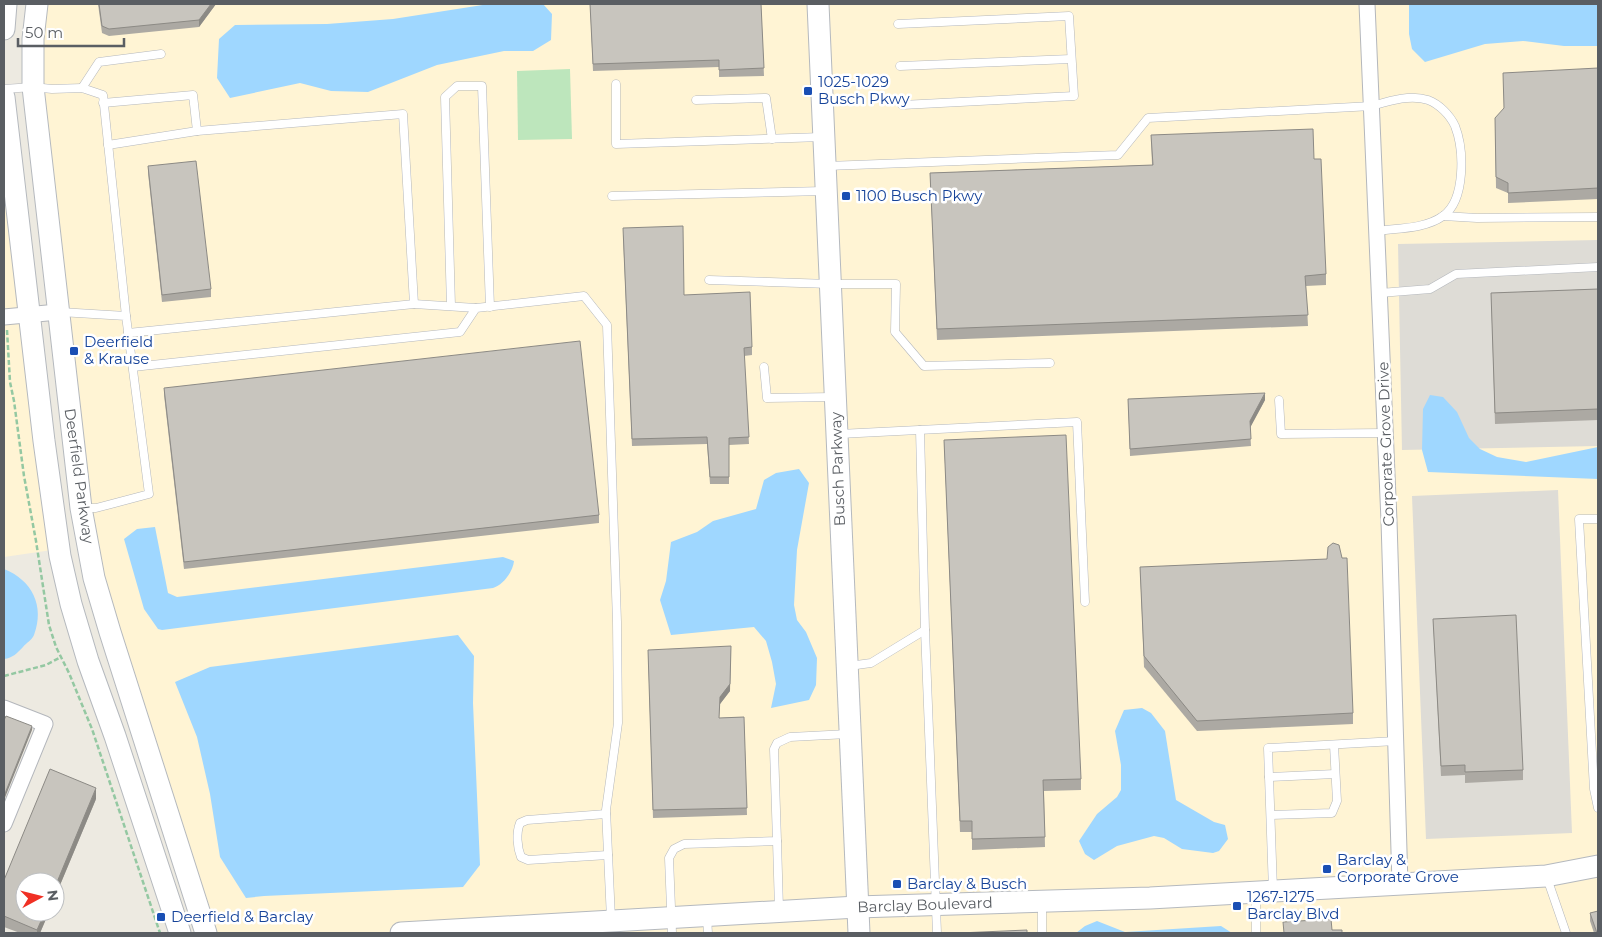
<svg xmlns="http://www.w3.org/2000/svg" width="1602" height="937" font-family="Montserrat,sans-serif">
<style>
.commercial{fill:#fff4d4}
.industrial{fill:#dedcd6}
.green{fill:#bde6bc}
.water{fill:#9fd7ff}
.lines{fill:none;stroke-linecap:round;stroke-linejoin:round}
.lane-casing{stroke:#b4b7bc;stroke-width:9}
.street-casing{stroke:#b4b7bc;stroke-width:17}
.secondary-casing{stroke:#b5b9be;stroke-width:23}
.path{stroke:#94c8a2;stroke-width:2.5;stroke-dasharray:5 2.5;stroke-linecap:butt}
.lane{stroke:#fff;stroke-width:8}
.street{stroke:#fff;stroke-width:15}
.secondary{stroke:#fff;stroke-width:21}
.wall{fill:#aca9a3}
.shaded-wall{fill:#8c8a85}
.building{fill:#c8c5be;stroke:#8c8a85}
.transit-dot{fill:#1a4fb4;stroke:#fff;stroke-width:2}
.labels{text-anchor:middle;stroke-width:5;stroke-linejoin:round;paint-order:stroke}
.transit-label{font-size:15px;fill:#164399;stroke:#fff;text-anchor:start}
.street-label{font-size:15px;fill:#5a5e63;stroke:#fff}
</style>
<rect width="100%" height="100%" fill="#edeae1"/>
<g class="commercial">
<polygon points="48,4 1598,4 1598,933 217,933 101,571 76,397 41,55"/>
<polygon points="4,180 52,550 4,557"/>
</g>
<g class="industrial">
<polygon points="1598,240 1598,446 1402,450 1398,244"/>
<polygon points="1558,490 1572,833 1426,839 1412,496"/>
</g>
<polygon class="green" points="570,69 572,139 518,140 517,71"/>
<g class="water">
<polygon points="489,4 543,4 552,14 551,40 533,51 504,51 437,65 368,92 331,91 300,83 230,98 217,78 219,39 235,25 327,24 393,19"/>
<polygon points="1409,4 1598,4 1598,46 1564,46 1523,41 1485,44 1425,62 1412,49 1409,34"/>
<polygon points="1430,395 1443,397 1457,412 1469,438 1480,449 1497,457 1526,462 1598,447 1598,479 1428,472 1422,450 1423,409"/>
<polygon points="799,469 809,483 797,550 794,605 797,620 806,632 817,658 816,685 809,700 771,708 776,684 772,662 766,641 754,627 671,635 660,600 666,581 671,542 697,532 713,521 756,509 764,480 776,473"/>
<path d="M155,527L168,593L177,597L503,557L514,561C513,572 503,585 493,588L162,630L158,629L144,609L124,539L137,529Z"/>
<path d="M4,569C32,580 45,606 34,635C32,640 26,643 23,647C17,653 13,658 4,659Z"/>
<polygon points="458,635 474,656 473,703 480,865 463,887 264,896 246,898 220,857 210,794 197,737 175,682 210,667"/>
<polygon points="1142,708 1151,713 1165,731 1176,800 1214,822 1225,825 1228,839 1219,851 1213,853 1182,849 1164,838 1154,836 1117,846 1094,860 1085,854 1079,841 1097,814 1117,797 1121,790 1121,765 1115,731 1124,710"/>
<polygon points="1097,921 1125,932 1221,926 1232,933 1076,933 1085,926"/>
</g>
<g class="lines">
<g class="lane-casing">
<g id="lane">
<polyline points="898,24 1069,16 1074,96 902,105"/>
<polyline points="900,66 1071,59"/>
<polyline points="616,84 616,144 822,137"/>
<polyline points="82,88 99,62 161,54"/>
<polyline points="4,89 33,87 52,89 82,88 103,95 126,316"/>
<polyline points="696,100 766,98 772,139"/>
<polyline points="103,103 193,95 197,131 108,145"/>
<path d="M827,166L1118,155L1148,118L1372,106C1389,101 1410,94 1428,100C1439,104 1450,115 1455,126C1464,149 1466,200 1443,216C1425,229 1398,228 1377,231"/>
<polyline points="612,196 824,191"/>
<polyline points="1443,216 1477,218 1598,217"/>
<polyline points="709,280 830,284 896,284 895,332 924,366 1050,363"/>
<polyline points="1380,293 1430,289 1456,274 1598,267"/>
<polyline points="414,304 476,308"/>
<polyline points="451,306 445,97 457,86 482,86 490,307"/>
<polyline points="60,312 126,316 149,494 96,508 84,508"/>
<polyline points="128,333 414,304 403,114 197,131"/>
<polyline points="133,367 460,332 476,308 584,296 607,325 617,622 618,723 606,810 611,919"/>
<polyline points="764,367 767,398 834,397"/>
<polyline points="1279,400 1281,434 1385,433"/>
<polyline points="839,434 1077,422 1085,602"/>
<polyline points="1598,519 1579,519 1594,789 1598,808"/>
<polyline points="925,630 937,933"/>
<polyline points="849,666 871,663 925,630 920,430"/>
<polyline points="1269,777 1335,774"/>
<path d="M606,814L527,820L520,823C516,833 517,847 521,857L528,860L608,855"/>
<polyline points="1271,815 1332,813 1337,801 1334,745"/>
<polyline points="777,841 779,909"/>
<polyline points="1547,878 1566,933"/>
<polyline points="1273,890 1268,748 1396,741"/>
<polyline points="707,918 708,933"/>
<polyline points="672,933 669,858 674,849 684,844 777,841 774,749 777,743 790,737 848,734"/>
<polyline points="1042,933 1042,903"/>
<polyline points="1256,933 1256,894"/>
</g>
</g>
<g class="street-casing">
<g id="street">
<polyline points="1367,4 1389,521 1400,884"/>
<polyline points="4,317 58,312"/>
<polyline points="4,708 45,724 4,824"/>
</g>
</g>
<g class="secondary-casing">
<g id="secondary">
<polyline points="37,4 33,39 33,87 81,508 94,578 110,632 206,933"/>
<polyline points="818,4 859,933"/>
<polyline points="4,29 6,4"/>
<polyline points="4,97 44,441 60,556 71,604 88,661 115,736 180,933"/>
<polyline points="401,933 857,907 1150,898 1546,876 1598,866"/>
</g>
</g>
<g class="path">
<polyline points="7,330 10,382 14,401 24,476 36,541 49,625 56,647 69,673 92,729 160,933"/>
<polyline points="4,676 46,665 61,657"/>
</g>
<use href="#lane" class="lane"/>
<use href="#street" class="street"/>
<use href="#secondary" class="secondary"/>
</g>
<g class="wall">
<polygon points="98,4 216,4 199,27 109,36 102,33"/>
<polygon points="590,4 761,4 764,76 719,77 719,67 593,71"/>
<polygon points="1598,68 1598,199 1508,203 1508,193 1496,188 1495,118"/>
<polygon points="1151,135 1314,159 1326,274 1326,285 1306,286 1308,326 937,340 930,173 1152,165"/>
<polygon points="148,166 211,289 211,297 162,302 148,173"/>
<polygon points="623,235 684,295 752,347 752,355 744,356 749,444 729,445 729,484 710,484 707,444 632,446"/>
<polygon points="1598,289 1598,420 1495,424 1491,293"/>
<polygon points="164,388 599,515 599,523 184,569 164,395"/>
<polygon points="1128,399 1265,400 1250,427 1251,446 1130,456"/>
<polygon points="944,440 1081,779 1081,790 1044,791 1045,847 972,850 972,832 960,832"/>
<polygon points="1140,567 1353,713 1353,724 1197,731 1144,667"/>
<polygon points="1433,619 1523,770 1523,780 1465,783 1465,775 1441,776"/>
<polygon points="648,650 730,691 720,704 719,718 744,717 747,815 653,818"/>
<polygon points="96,799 55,897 55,882 25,912 49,912 40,933 20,933 4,927 4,880"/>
<polygon points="1590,913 1598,933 1594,933 1590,921"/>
</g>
<g class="shaded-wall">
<polygon points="211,4 216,4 199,27 199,20"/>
<polygon points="1265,393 1265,400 1250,428 1250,421"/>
<polygon points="731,646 730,691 720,704 720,697"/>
<polygon points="32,726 32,730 4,800 4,796"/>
<polygon points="96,788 96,799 55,897 55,887"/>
<polygon points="45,912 49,912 40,933 37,933 37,930"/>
</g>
<g class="building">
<polygon points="99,4 211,4 199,20 109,29 102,26"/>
<polygon points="590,4 761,4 764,68 719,70 719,60 593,64"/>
<polygon points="1598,68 1598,188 1508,193 1508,183 1496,177 1495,118 1504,108 1503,73"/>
<polygon points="1313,129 1314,159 1321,159 1326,274 1305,276 1308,315 937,329 930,173 1153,165 1151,135"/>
<polygon points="196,161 211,289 162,295 148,166"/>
<polygon points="683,226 684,295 750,292 752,347 744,348 749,437 729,438 729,477 710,477 707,437 632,439 623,228"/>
<polygon points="1598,289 1598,409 1495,413 1491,293"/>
<polygon points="580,341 599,515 184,562 164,388"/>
<polygon points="1265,393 1250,421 1251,439 1130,449 1128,399"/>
<polygon points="1066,435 1081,779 1043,780 1045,837 972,839 972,821 960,821 944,440"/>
<polygon points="1333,543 1339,545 1342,558 1347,558 1353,713 1197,721 1144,656 1140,567 1327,559 1328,547"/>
<polygon points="1516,615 1523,770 1465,772 1465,765 1441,766 1433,619"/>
<polygon points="731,646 730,684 720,697 719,718 744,717 747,808 653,810 648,650"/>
<polygon points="6,716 32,726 4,796 4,720"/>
<polygon points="50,769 96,788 55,887 55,882 25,882 25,912 45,912 37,930 4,916 4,880"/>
<polygon points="1598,911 1598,933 1597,933 1590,913"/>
<polygon points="1331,919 1332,930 1342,930 1342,933 1284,933 1283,922"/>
<polygon points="1027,930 1027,933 959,933"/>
</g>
<g class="transit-dot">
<rect x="803" y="86" width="10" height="10" rx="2.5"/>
<rect x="841" y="191" width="10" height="10" rx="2.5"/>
<rect x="69" y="346" width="10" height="10" rx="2.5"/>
<rect x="1322" y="864" width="10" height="10" rx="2.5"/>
<rect x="892" y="879" width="10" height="10" rx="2.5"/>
<rect x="1232" y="901" width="10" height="10" rx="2.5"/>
<rect x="156" y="912" width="10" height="10" rx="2.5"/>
</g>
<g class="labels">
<g class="transit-label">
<text x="818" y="87">1025-1029<tspan x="818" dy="17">Busch Pkwy</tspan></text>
<text x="856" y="201">1100 Busch Pkwy</text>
<text x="84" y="347">Deerfield<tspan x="84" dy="17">&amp; Krause</tspan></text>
<text x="1337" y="865">Barclay &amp;<tspan x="1337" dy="17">Corporate Grove</tspan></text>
<text x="907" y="889">Barclay &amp; Busch</text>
<text x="1247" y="902">1267-1275<tspan x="1247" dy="17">Barclay Blvd</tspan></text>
<text x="171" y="922">Deerfield &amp; Barclay</text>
</g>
<g class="street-label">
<text transform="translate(1386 444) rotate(-92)" y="5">Corporate Grove Drive</text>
<text transform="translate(838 469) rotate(-92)" y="5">Busch Parkway</text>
<text transform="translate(79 476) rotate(82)" y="5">Deerfield Parkway</text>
<text transform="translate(925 905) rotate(-2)" y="5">Barclay Boulevard</text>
</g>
</g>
<rect width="1602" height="937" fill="none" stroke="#5a5e63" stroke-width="10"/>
<g transform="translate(40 897) rotate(83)"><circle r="24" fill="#ffffff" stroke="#bdbfc1"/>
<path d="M0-4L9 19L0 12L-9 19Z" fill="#f03024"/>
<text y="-8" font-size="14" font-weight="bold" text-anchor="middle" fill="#5a5e63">N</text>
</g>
<path d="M18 38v8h106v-8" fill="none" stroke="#5a5e63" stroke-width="2.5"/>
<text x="25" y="38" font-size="15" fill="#5a5e63" stroke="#ffffff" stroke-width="4" paint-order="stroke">50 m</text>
</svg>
